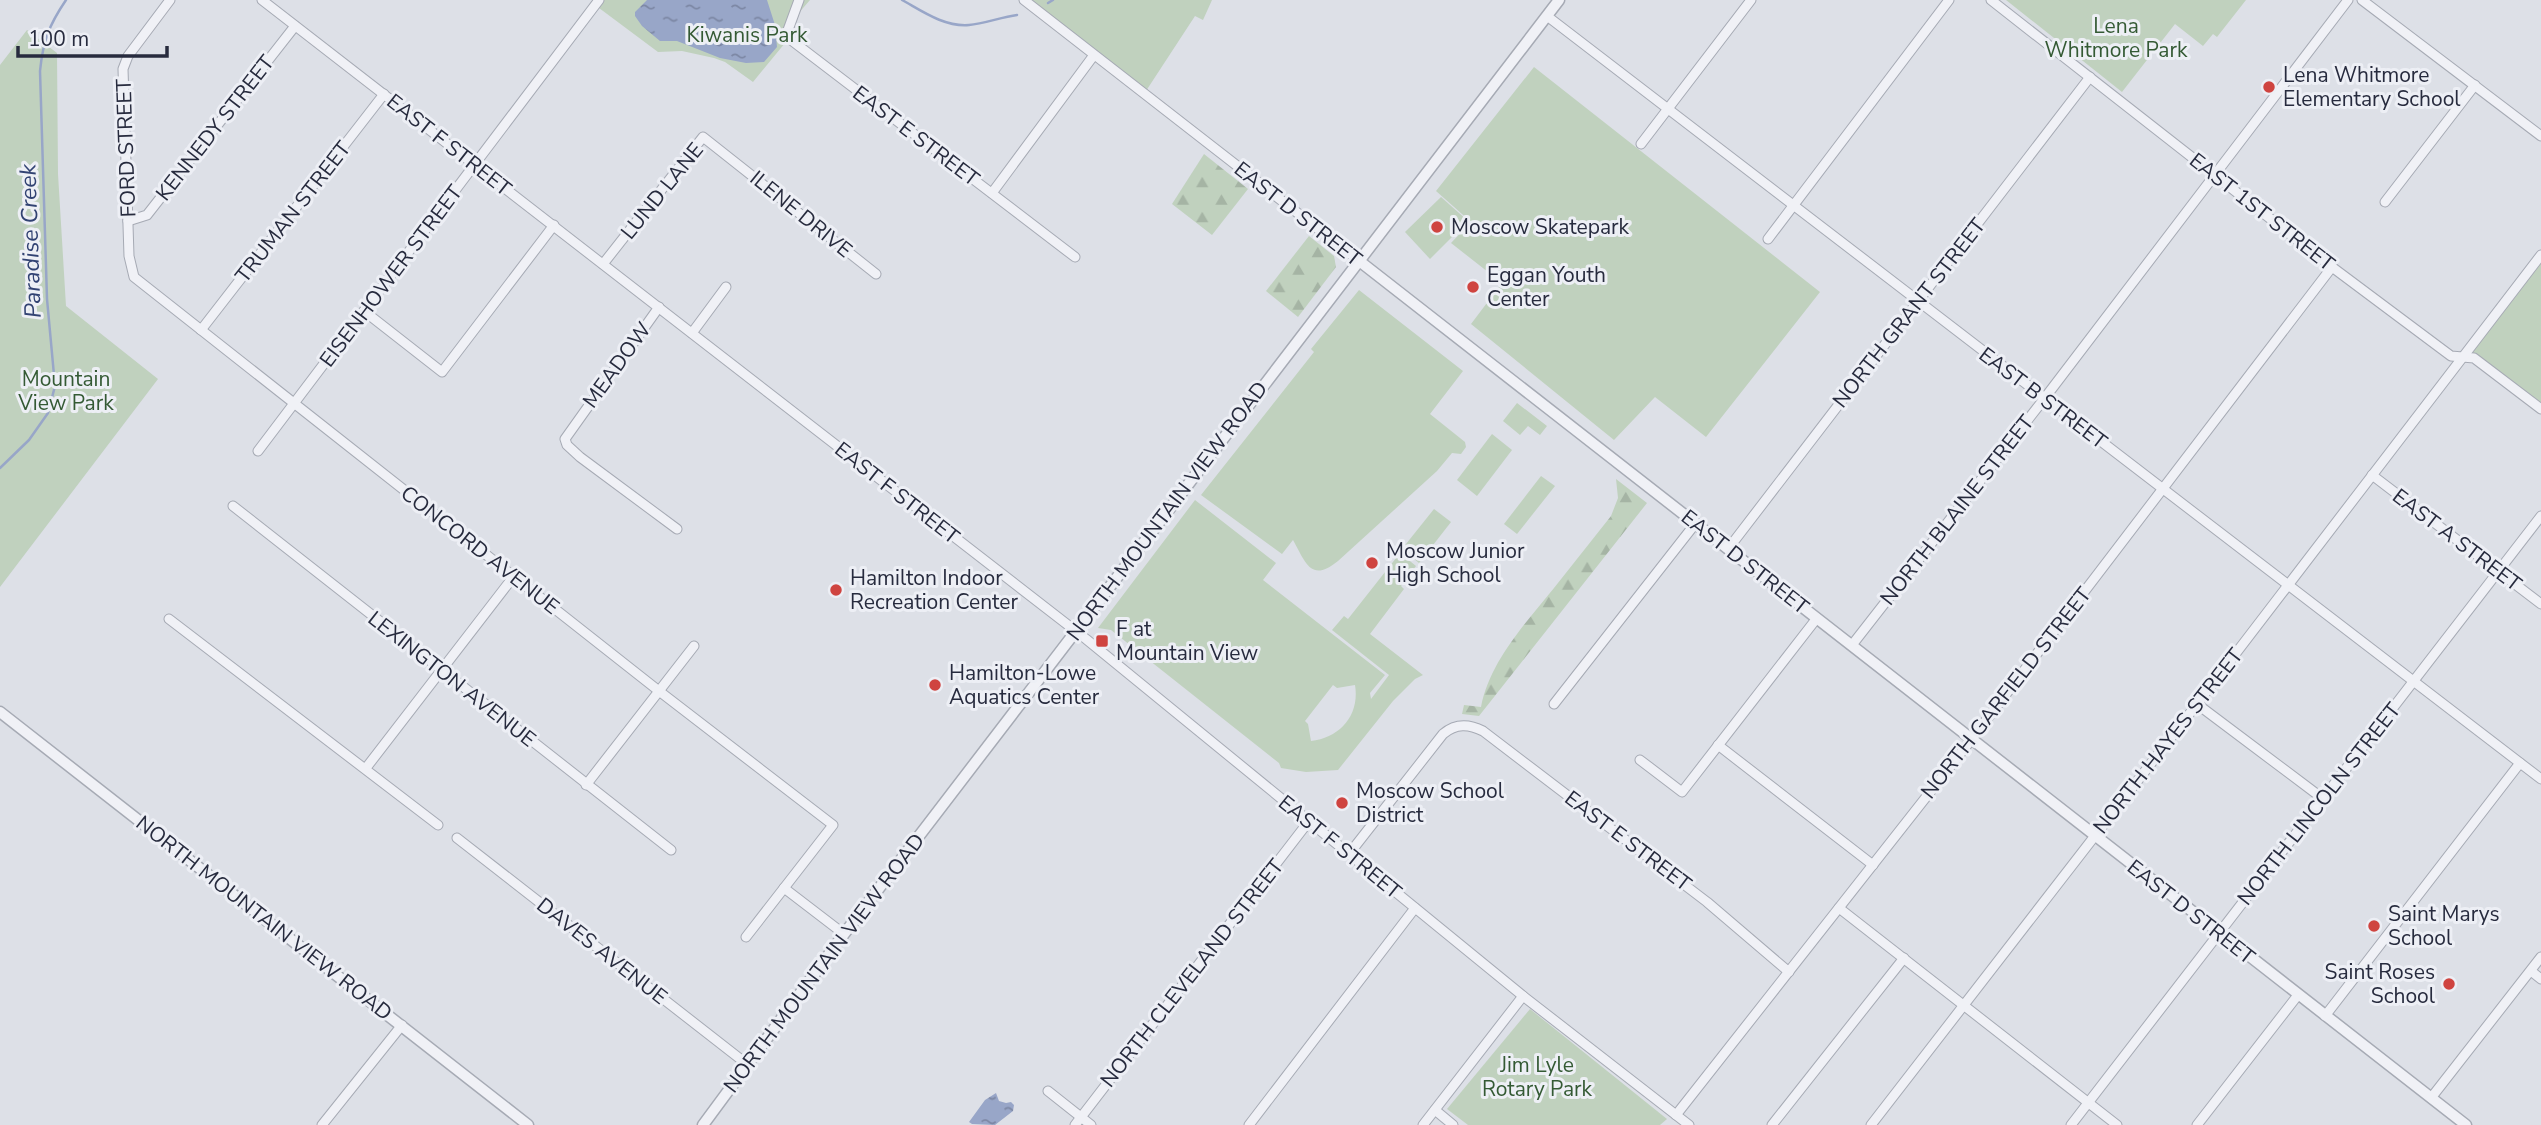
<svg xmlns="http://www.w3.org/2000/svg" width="2541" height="1125" font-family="'Nunito Sans',sans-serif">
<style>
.green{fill:#c0d1be;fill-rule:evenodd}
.forest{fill:url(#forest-firs)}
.water{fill:url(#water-ripples)}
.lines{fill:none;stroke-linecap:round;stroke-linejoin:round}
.stream{stroke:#98a6c8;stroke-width:2.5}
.minor-casing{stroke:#a6aab4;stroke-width:11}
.tertiary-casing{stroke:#a6aab4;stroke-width:13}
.minor{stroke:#f0f1f6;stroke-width:9}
.tertiary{stroke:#f0f1f6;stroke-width:10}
.poi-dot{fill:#cf4440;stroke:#edeff5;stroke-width:2.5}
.labels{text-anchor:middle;stroke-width:6;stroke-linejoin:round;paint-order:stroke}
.park-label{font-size:21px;fill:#345a34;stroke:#edeff5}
.poi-label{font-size:21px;fill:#272b3e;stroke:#edeff5;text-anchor:start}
.street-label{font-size:21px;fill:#272b3e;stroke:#edeff5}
.water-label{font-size:23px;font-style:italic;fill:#314272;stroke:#edeff5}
</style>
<defs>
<pattern id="forest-firs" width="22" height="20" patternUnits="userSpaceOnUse" patternTransform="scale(1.75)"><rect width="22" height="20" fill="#c0d1be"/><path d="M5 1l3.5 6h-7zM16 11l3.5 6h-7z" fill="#a5b4a4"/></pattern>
<pattern id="water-ripples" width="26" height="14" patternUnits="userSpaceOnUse" patternTransform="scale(1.75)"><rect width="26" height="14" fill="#98a6c8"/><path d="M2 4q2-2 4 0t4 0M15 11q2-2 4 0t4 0" fill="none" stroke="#7c87a4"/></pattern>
</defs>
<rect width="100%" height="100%" fill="#dde0e7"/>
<g class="green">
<polygon points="599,0 810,0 791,22 790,37 753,82 725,62 714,58 682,51 658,52 595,5"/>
<polygon points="1024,0 1212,0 1203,20 1195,16 1144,94"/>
<polygon points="2006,0 2246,0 2217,37 2213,34 2203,46 2175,24 2122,92"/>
<polygon points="27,30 57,53 58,174 66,306 158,379 0,587 0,65"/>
<polygon points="1534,67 1820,292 1706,437 1655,397 1614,440 1471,324 1502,283 1451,243 1471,222 1436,191"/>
<polygon points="1441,197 1468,221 1430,259 1405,232"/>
<polygon points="2541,255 2541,409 2474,358 2462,356"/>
<path d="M1359,290L1463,371L1430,414L1465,442L1466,447L1461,454L1452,453L1437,471L1338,561C1311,583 1306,563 1293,540L1282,554L1201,495L1314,352L1311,349Z"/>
<polygon points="1517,403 1547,426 1540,435 1528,426 1520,435 1503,421"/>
<polygon points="1492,434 1512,450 1477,496 1457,480"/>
<polygon points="1541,476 1555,486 1517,534 1504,524"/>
<path d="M1195,500L1276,563L1263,580L1385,675L1370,693L1371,699L1389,675L1332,630L1344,616L1348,619L1400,553L1416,566L1401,586L1404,589L1370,634L1423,675L1415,679L1393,701L1338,770L1306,772L1281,768L1279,763L1111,630L1098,628ZM1333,685L1337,688L1355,685C1360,715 1340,738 1311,741L1308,724L1305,721Z"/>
<polygon points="1434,509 1451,522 1419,563 1402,549"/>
<polygon points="1530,1009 1667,1119 1660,1125 1468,1125 1447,1109"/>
</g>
<g class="forest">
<polygon points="1204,154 1248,189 1212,235 1172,204"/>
<polygon points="1309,236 1334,256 1336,267 1298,317 1266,291"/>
<path d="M1616,479L1647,503L1479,716L1462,714L1464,705L1481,707C1490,661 1525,624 1554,588C1573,564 1592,540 1611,516L1618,498Z"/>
</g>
<g class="water">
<polygon points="647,0 767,0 775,25 777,47 764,62 746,63 720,58 677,41 660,41 642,26 635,16 635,12"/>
<polygon points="996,1093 999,1101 1006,1103 1011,1102 1014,1105 1013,1111 995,1125 972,1124 969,1122 985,1100"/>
</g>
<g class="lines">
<g class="stream">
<path d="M902,0C922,11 944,27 969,25C984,24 1001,17 1017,15"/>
<polyline points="1048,3 1053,0"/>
<path d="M0,468L29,440L48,413L55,386L47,299L40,71C43,41 49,25 66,0"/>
</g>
<g class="minor-casing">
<g id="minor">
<polyline points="170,0 128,56 123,69 129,256 134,277 659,691 833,825 746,937"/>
<polyline points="262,0 1086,639 1523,996 1689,1125"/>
<polyline points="799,0 788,30 791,40 1075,257"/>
<polyline points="1024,0 1358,260"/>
<polyline points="1991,0 2332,267 2451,356 2474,358 2541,409"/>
<polyline points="2362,0 2541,136"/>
<polyline points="1547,16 2541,779"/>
<polyline points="1641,144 1751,0"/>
<polyline points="992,193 1094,55"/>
<polyline points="2385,202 2475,85"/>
<polyline points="128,221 147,215 295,26"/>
<polyline points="1768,239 1949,0"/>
<polyline points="603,264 703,137 876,274"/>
<polyline points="659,307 565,439 567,445 580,457 677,529"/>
<polyline points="364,311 442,372 554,225"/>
<polyline points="201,330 384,94"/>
<polyline points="692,333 726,287"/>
<polyline points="258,451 599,0"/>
<polyline points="2372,475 2541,604"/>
<polyline points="233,506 671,850"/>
<polyline points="1728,549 2090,77"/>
<polyline points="169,619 438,825"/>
<polyline points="1852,645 2044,399 2348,0"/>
<polyline points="1554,704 1695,524"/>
<polyline points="2197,704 2322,798"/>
<polyline points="1718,745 1873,865"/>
<polyline points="1640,760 1682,792 1817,618"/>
<polyline points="366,768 514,576"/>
<polyline points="586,785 694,646"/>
<polyline points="457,838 748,1065"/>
<path d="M1349,854L1443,734C1456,723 1469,724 1483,731L1707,902L1789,972"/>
<polyline points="784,888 844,934"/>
<polyline points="1839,908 2117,1125"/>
<polyline points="2531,971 2541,979"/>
<polyline points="2325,1016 2520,763"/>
<polyline points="1048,1091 1091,1125"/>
<polyline points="2431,1098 2541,957"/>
<polyline points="1435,1110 1453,1125"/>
<polyline points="1676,1115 1971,740 2332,267"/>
<polyline points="322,1125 402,1025"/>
<polyline points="1075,1125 1309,821"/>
<polyline points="1249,1125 1415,908"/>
<polyline points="1423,1125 1523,996"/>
<polyline points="1772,1125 1904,958"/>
<polyline points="1871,1125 2197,704 2541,255"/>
<polyline points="2071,1125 2541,516"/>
<polyline points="2197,1125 2298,995"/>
</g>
</g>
<g class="tertiary-casing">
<g id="tertiary">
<polyline points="1358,260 2466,1125"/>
<polyline points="0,712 528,1125"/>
<polyline points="703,1125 844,934 1559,0"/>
</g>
</g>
<use href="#minor" class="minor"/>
<use href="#tertiary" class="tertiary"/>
</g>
<g class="poi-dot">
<circle cx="2269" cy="87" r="7"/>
<circle cx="1437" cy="227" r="7"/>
<circle cx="1473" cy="287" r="7"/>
<circle cx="1372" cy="563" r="7"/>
<circle cx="836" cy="590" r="7"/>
<rect x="1095" y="634" width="14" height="14" rx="3.5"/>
<circle cx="935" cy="685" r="7"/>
<circle cx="1342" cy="803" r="7"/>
<circle cx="2374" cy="926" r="7"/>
<circle cx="2449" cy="984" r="7"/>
</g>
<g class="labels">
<g class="park-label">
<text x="2116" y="33">Lena<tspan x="2116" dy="24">Whitmore Park</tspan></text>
<text x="747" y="42">Kiwanis Park</text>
<text x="66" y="386">Mountain<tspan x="66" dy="24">View Park</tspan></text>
<text x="1537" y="1072">Jim Lyle<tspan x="1537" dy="24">Rotary Park</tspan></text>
</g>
<g class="poi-label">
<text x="2283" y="82">Lena Whitmore<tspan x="2283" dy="24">Elementary School</tspan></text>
<text x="1451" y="234">Moscow Skatepark</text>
<text x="1487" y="282">Eggan Youth<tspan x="1487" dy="24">Center</tspan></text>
<text x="1386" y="558">Moscow Junior<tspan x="1386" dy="24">High School</tspan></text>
<text x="850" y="585">Hamilton Indoor<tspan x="850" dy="24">Recreation Center</tspan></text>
<text x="1116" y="636">F at<tspan x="1116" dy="24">Mountain View</tspan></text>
<text x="949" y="680">Hamilton-Lowe<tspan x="949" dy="24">Aquatics Center</tspan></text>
<text x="1356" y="798">Moscow School<tspan x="1356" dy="24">District</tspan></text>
<text x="2388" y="921">Saint Marys<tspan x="2388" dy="24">School</tspan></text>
<text x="2435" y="979" text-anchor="end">Saint Roses<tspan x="2435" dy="24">School</tspan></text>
</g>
<g class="street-label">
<text transform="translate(215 128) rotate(-52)" y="7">KENNEDY STREET</text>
<text transform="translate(916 136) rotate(37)" y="7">EAST E STREET</text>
<text transform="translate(449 145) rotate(38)" y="7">EAST F STREET</text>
<text transform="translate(126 148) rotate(-92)" y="7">FORD STREET</text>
<text transform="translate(662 191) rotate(-51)" y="7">LUND LANE</text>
<text transform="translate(293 212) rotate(-52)" y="7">TRUMAN STREET</text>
<text transform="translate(2262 212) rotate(38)" y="7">EAST 1ST STREET</text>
<text transform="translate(801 214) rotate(39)" y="7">ILENE DRIVE</text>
<text transform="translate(1298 214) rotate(38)" y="7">EAST D STREET</text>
<text transform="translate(391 276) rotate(-53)" y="7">EISENHOWER STREET</text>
<text transform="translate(1909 313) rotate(-52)" y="7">NORTH GRANT STREET</text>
<text transform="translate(617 365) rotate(-54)" y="7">MEADOW</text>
<text transform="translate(2043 398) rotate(37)" y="7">EAST B STREET</text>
<text transform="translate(897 493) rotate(38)" y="7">EAST F STREET</text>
<text transform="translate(1957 510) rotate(-52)" y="7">NORTH BLAINE STREET</text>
<text transform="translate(1167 511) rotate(-53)" y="7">NORTH MOUNTAIN VIEW ROAD</text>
<text transform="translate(2457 540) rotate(37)" y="7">EAST A STREET</text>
<text transform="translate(480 550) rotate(38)" y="7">CONCORD AVENUE</text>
<text transform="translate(1745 562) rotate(38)" y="7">EAST D STREET</text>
<text transform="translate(452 679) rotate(38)" y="7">LEXINGTON AVENUE</text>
<text transform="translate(2006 693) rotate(-52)" y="7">NORTH GARFIELD STREET</text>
<text transform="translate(2168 741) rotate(-52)" y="7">NORTH HAYES STREET</text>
<text transform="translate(2319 804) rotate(-52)" y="7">NORTH LINCOLN STREET</text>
<text transform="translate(1628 841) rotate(37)" y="7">EAST E STREET</text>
<text transform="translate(1340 847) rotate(39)" y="7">EAST F STREET</text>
<text transform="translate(2191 912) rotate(38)" y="7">EAST D STREET</text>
<text transform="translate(264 918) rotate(38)" y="7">NORTH MOUNTAIN VIEW ROAD</text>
<text transform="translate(602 951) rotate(38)" y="7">DAVES AVENUE</text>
<text transform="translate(824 963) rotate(-53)" y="7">NORTH MOUNTAIN VIEW ROAD</text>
<text transform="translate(1192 973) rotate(-52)" y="7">NORTH CLEVELAND STREET</text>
</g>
<g class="water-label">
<text transform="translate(30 241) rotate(-92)" y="8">Paradise Creek</text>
</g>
</g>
<path d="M18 46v10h149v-10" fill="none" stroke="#272b3e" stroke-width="3.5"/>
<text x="28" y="46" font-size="21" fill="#272b3e" stroke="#edeff5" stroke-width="5" paint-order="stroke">100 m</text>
</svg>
